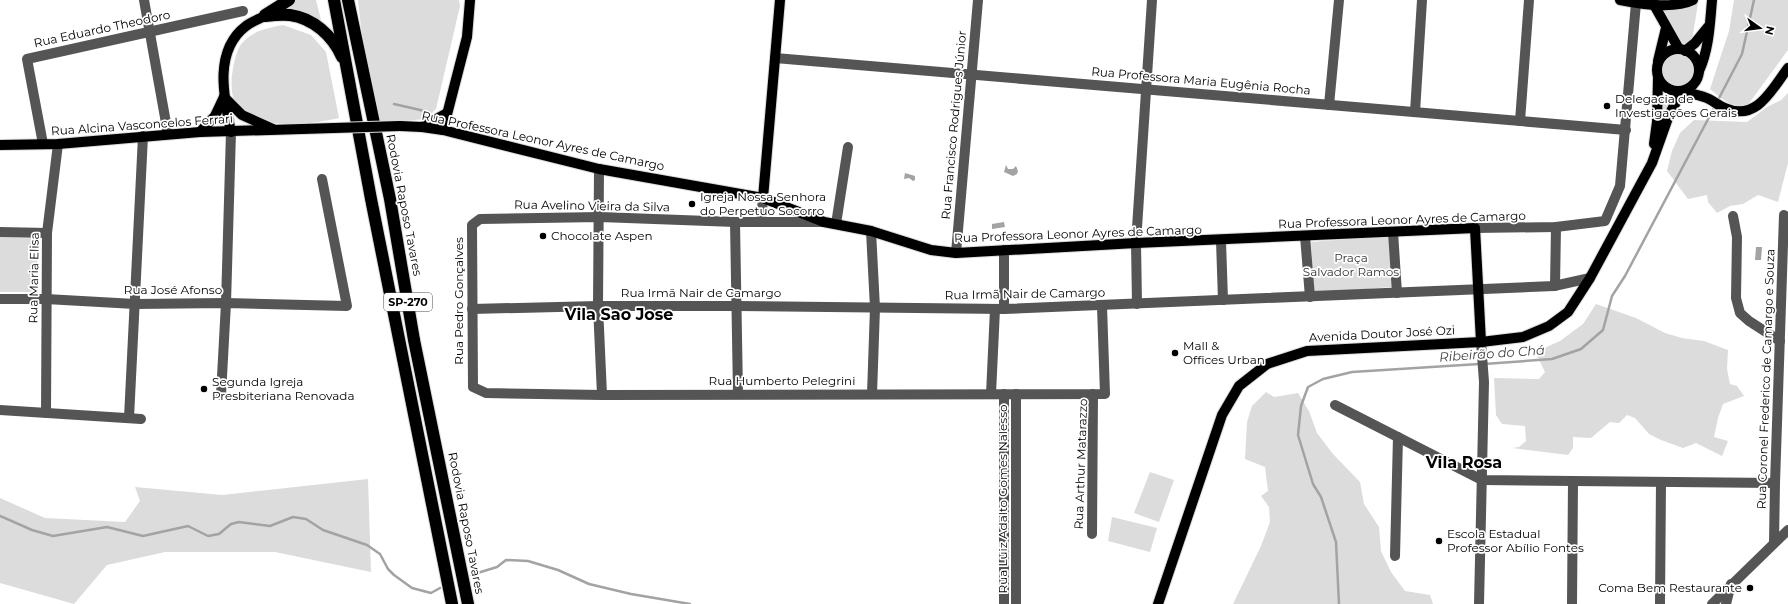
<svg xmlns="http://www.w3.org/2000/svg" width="1788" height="604" font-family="Montserrat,sans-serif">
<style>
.green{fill:#dcdcdc}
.water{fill:#a3a3a3}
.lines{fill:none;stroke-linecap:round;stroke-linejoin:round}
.stream{stroke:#a3a3a3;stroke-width:2.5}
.major-casing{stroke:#dbdbdb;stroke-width:12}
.highway-casing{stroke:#dbdbdb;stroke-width:14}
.minor{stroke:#555;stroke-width:10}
.major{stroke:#000;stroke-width:10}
.highway{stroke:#000;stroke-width:12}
.major-bridge-casing{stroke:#dbdbdb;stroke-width:12;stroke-linecap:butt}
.major-bridge{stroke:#000;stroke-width:10}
.poi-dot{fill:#000;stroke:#fff;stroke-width:1.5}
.labels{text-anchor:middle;stroke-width:3.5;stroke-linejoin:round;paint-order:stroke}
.shield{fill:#fff;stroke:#4c4c4c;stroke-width:1}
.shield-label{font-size:11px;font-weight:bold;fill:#000}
.street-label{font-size:12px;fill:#000;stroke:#fff}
.poi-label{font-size:12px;fill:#000;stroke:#fff;text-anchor:start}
.park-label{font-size:12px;fill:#333;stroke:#fff}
.water-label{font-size:13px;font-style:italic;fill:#444;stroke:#fff}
.district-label{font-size:16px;font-weight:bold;fill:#000;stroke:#fff}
</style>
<rect width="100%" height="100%" fill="#fff"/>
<g class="green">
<polygon points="294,0 316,0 323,28 275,13"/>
<polygon points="358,0 459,0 460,6 436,109 426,119 378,123 366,71"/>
<path d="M1734,0H1788V50L1747,106C1730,107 1722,99 1710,89L1729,31Z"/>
<path d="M1698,3L1692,41C1686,44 1683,45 1677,40L1661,7Z"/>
<path d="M283,25L311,35L326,52L339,118C314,123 286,129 260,119C251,116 238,108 234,99C228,88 234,49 244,41C255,30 268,28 283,25Z"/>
<circle cx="1678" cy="70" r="16"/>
<polygon points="1788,93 1788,163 1778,202 1758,195 1743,204 1730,206 1717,213 1708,202 1707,195 1688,199 1667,171 1672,151 1680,133 1694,120 1747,122 1767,107 1781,100"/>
<polygon points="1660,96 1672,99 1657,131"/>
<polygon points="1389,236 1392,287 1314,293 1311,242"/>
<polygon points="0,237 29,238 37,241 38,292 0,292"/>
<polygon points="1596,304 1636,318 1665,333 1682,338 1704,341 1728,350 1727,369 1730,384 1737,386 1744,396 1723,404 1718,418 1714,437 1728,441 1722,456 1696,443 1683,448 1661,440 1649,434 1635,418 1627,415 1619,423 1610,422 1591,438 1573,437 1573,448 1568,455 1512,448 1519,447 1526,441 1525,426 1502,424 1496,415 1494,378 1539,379 1545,372 1535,352 1560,341 1583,324"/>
<polygon points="1266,392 1274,397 1298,393 1309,411 1317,433 1333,454 1360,482 1364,504 1379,527 1381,551 1391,572 1405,591 1430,595 1433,604 1233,604 1261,546 1270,522 1269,507 1261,496 1268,491 1265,467 1245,459 1247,422 1252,406"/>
<polygon points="1150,472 1174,480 1159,522 1134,513"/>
<polygon points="368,479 371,572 275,552 165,552 107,565 74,604 0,583 0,498 45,518 125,522 140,501 135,487 222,495"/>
<polygon points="1112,517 1157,528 1150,552 1108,541"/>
</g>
<g class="water">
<polygon points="1006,165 1008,169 1013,169 1016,166 1018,171 1017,174 1013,176 1004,172"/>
<polygon points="905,173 915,176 915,180 913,181 909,178 904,179"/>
<polygon points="1004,222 1005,227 992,229 992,224"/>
<polygon points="1756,247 1762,247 1761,260 1755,260"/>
</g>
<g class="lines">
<g class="stream">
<polyline points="1717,102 1742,54 1754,0"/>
<polyline points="394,104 429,112"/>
<polyline points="1484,364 1552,359 1581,349 1603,330 1612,296 1625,276 1715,106"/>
<polyline points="0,516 32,530 53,536 107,527 143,536 188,526 208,536 219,534 231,524 239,522 270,526 293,517 306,519 323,530 367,545 380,554 388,569 394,575 412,588 431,593 440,588"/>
<polyline points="471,575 497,567 506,560 528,561 558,570 589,584 631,594 690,604"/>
<polyline points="1339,604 1336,542 1321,497 1313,484 1298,435 1301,406 1308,387 1323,379 1352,372 1479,364"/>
</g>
<g class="major-casing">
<g id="major">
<path d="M1620,0C1640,4 1675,9 1693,0"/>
<polyline points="1653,3 1679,49"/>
<circle cx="1678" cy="70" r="21"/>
<polyline points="1685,51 1695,43 1708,27"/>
<polyline points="1658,61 1666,28"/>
<path d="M1699,71C1709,50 1710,23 1712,0"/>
<polyline points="224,97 242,115 273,129"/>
<polyline points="400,126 422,127 443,130 599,169 763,198 824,222 871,231 931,250 956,253 1136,243 1475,228 1481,342"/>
<polyline points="422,127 447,113"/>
<polyline points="443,130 467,37 470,0"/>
<polyline points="200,132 215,116 224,97"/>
<path d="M231,132C224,98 213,51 246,26C251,22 259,19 265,16"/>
<polyline points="1654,144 1657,122 1658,78"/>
<polyline points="0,145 58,144 200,132 334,128"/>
<polyline points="763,198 780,0"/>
<path d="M1158,604L1222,415L1239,386L1267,364L1307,351L1481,342L1523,337L1549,326L1568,312L1590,278L1652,163L1669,115L1682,91C1691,94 1701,95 1709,99C1715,102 1719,106 1725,108C1757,122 1772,89 1788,68"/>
</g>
</g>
<g class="highway-casing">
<g id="highway">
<polyline points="334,0 371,199 452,604"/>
<polyline points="348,0 390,199 414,340 468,604"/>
<polyline points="265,15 289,0"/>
<path d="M265,16C273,15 282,14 290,15C313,18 333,36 342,57"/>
</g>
</g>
<g class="minor">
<polyline points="144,0 168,134"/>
<polyline points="775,58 1626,130"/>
<polyline points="1329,105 1339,0"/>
<polyline points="1415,112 1422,0"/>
<polyline points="1520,121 1529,0"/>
<polyline points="43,144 27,59 243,11"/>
<polyline points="599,169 598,306 602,395"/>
<polyline points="1733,216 1737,237 1736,298 1740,313 1749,321 1780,341"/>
<polyline points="735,222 738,394"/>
<polyline points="761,222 763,198"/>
<polyline points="823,222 735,222 600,217 480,219 472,225 473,387 486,393 602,395 1105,394 1102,306"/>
<polyline points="836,224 848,147"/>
<polyline points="1475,228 1556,227 1605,221 1620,186 1636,3"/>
<polyline points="871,231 875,308 872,394"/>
<polyline points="0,232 47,233"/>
<polyline points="1393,232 1397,293"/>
<polyline points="1305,236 1310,297"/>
<polyline points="1221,241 1223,300"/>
<polyline points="956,253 978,0"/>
<polyline points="1555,286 1556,227"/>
<polyline points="0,299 46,299 135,304 226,303 347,306 322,179"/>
<polyline points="1137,304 1136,243 1152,0"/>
<polyline points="472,309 598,306 737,306 1004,309 1554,286 1590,278"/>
<polyline points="1004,309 1004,250"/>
<polyline points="991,394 995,309"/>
<polyline points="221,395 226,303 231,132"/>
<polyline points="1335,405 1482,480 1775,483"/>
<polyline points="0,410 141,419"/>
<polyline points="46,413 47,233 58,144"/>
<polyline points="129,418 143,136"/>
<polyline points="1092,534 1093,394"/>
<polyline points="1774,543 1775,483 1784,215"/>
<polyline points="1395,556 1398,437"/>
<polyline points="1004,604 1004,394"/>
<polyline points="1016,604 1016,394"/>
<polyline points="1479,604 1484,382 1481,342"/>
<polyline points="1572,604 1573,482"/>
<polyline points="1660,604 1661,482"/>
<polyline points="1712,604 1788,530"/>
<polyline points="1726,604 1731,584"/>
</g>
<use href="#major" class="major"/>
<use href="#highway" class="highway"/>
<g class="major-bridge-casing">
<polyline id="major-bridge" points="334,128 400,126"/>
</g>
<use href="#major-bridge" class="major-bridge"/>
</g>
<g class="poi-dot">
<circle cx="1607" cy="106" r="4"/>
<circle cx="692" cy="204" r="4"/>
<circle cx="543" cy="236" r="4"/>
<circle cx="1175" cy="353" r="4"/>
<circle cx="204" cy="389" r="4"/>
<circle cx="1439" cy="541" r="4"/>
<circle cx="1750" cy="588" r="4"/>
</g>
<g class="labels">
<rect class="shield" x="384" y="293" width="48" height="18" rx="3"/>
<g class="shield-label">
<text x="408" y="306">SP-270</text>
</g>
<g class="street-label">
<text transform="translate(102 29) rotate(-12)" y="4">Rua Eduardo Theodoro</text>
<text transform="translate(1201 81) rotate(5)" y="4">Rua Professora Maria Eugênia Rocha</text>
<text transform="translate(142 125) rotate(-4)" y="4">Rua Alcina Vasconcelos Ferrari</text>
<text transform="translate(954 125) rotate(-85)" y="4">Rua Francisco Rodrigues Júnior</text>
<text transform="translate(543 141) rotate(12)" y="4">Rua Professora Leonor Ayres de Camargo</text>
<text transform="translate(404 205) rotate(79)" y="4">Rodovia Raposo Tavares</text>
<text transform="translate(592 206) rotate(1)" y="4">Rua Avelino Vieira da Silva</text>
<text transform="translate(1402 220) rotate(-2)" y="4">Rua Professora Leonor Ayres de Camargo</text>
<text transform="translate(1078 234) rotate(-2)" y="4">Rua Professora Leonor Ayres de Camargo</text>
<text transform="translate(34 278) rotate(-89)" y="4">Rua Maria Elisa</text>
<text x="173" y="294">Rua José Afonso</text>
<text x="701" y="297">Rua Irmã Nair de Camargo</text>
<text transform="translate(1025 294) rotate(-1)" y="4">Rua Irmã Nair de Camargo</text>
<text transform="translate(459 301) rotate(-90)" y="4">Rua Pedro Gonçalves</text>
<text transform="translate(1382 334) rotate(-3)" y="4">Avenida Doutor José Ozi</text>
<text transform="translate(1766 379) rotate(-88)" y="4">Rua Coronel Frederico de Camargo e Souza</text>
<text x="782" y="385">Rua Humberto Pelegrini</text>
<text transform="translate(1081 464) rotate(-88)" y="4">Rua Arthur Matarazzo</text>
<text transform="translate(1003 499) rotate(-90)" y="4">Rua Luiz Adalto Gomes Nalesso</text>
<text transform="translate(466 523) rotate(79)" y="4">Rodovia Raposo Tavares</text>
</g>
<g class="poi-label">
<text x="1615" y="103">Delegacia de<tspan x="1615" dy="14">Investigações Gerais</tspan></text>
<text x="700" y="201">Igreja Nossa Senhora<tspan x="700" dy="14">do Perpetuo Socorro</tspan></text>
<text x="551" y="240">Chocolate Aspen</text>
<text x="1183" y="350">Mall &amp;<tspan x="1183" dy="14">Offices Urban</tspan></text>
<text x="212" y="386">Segunda Igreja<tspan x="212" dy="14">Presbiteriana Renovada</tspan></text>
<text x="1447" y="538">Escola Estadual<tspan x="1447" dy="14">Professor Abílio Fontes</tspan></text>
<text x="1742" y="592" text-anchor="end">Coma Bem Restaurante</text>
</g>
<g class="park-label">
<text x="1351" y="262">Praça<tspan x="1351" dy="14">Salvador Ramos</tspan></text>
</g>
<g class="water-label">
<text transform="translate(1492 353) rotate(-4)" y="5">Ribeirão do Chá</text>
</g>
<g class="district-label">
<text x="619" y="320">Vila Sao Jose</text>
<text x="1464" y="468">Vila Rosa</text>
</g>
</g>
<g transform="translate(1760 28) rotate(104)" stroke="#ffffff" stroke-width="3" paint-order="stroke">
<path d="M0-3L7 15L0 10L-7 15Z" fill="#000000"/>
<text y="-6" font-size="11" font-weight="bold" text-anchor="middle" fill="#000000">N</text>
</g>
</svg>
